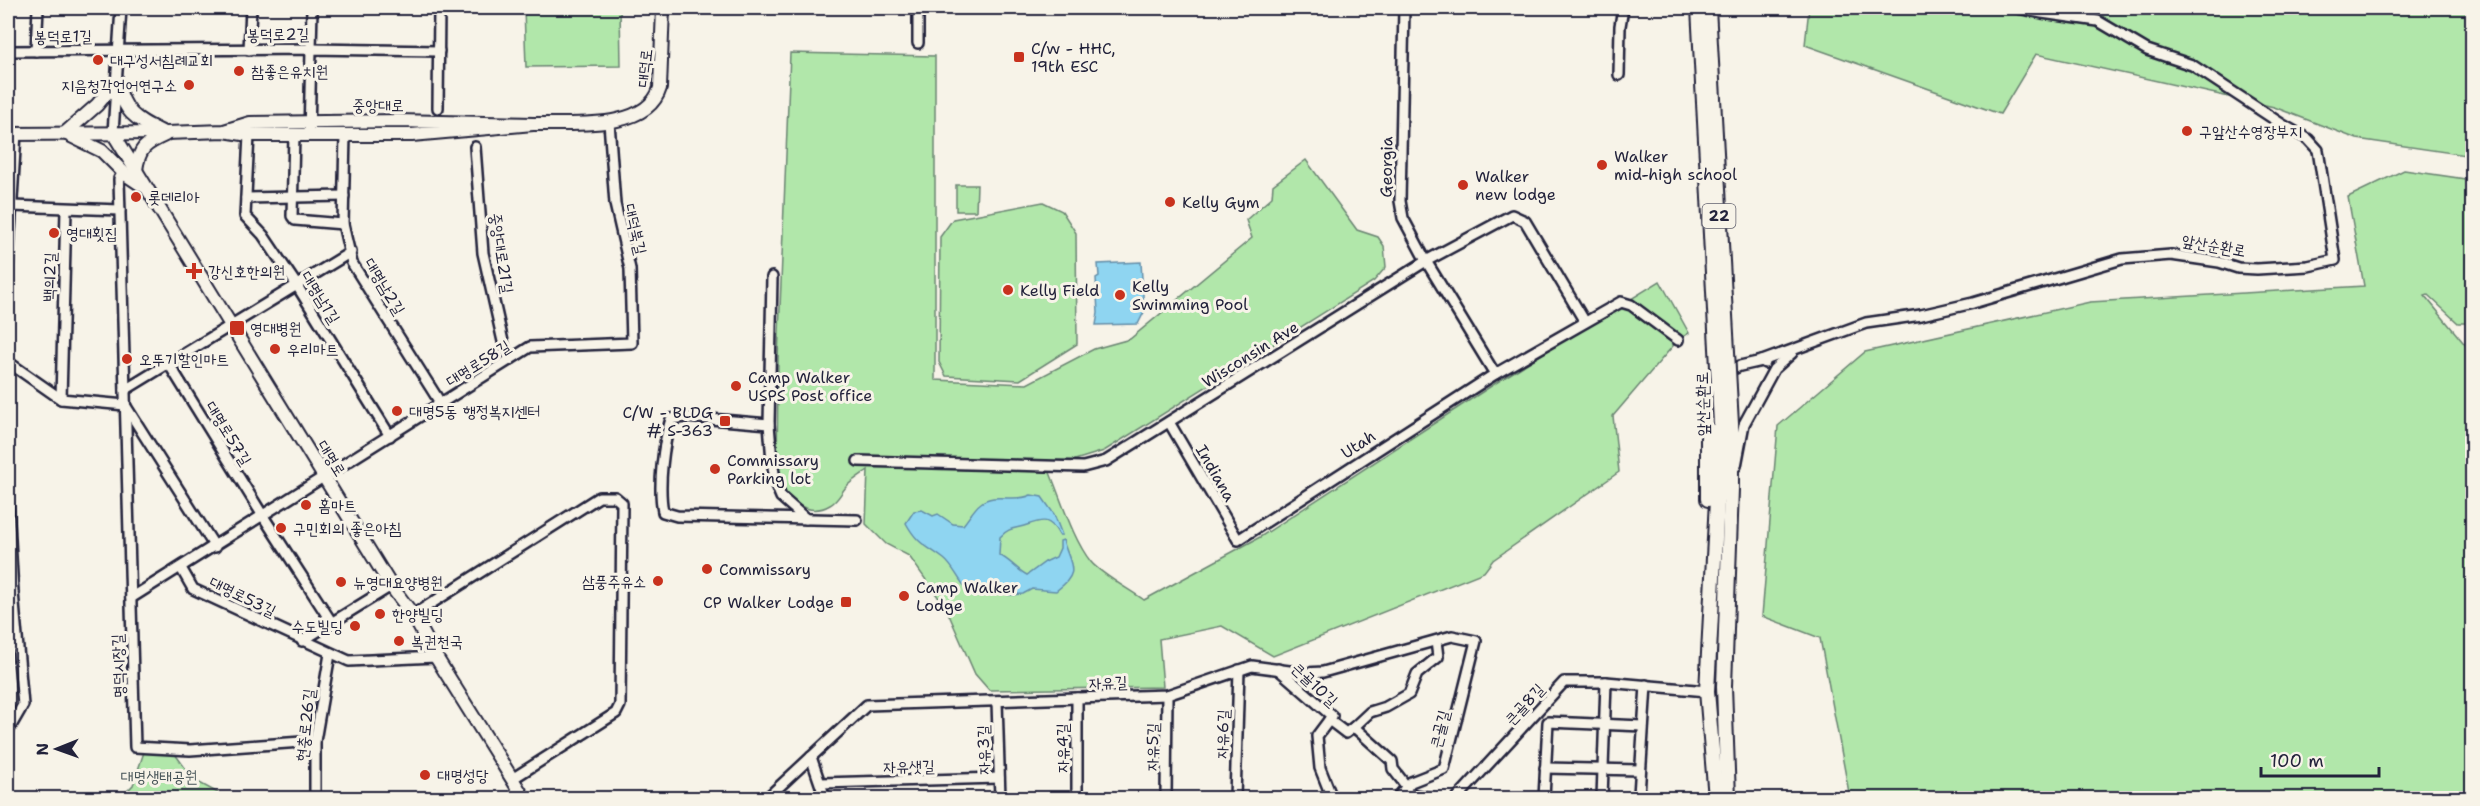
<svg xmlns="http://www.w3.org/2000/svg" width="2480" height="806" font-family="'Shantell Sans','Poor Story',sans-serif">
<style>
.green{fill:#b1e7aa;stroke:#6a8472;stroke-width:1.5}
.water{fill:#8fd5f1;stroke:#638da8;stroke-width:1.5}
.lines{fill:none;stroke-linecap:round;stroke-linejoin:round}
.minor-casing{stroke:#22223b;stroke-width:14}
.major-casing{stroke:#22223b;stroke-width:16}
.highway-casing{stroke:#22223b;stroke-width:18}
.minor{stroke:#f7f3e8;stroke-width:9}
.major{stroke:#f7f3e8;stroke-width:12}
.highway{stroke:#f7f3e8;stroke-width:14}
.highway-bridge-casing{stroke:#22223b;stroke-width:18;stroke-linecap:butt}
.highway-bridge{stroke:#f7f3e8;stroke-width:14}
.poi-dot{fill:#c8321e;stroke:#f7f3e8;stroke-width:2}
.labels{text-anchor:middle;stroke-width:6;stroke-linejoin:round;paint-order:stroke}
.shield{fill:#f7f3e8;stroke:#62616f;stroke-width:1.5}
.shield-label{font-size:15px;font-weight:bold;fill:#22223b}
.street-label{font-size:16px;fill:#22223b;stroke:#f7f3e8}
.poi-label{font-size:16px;fill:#22223b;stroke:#f7f3e8;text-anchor:start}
.park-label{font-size:16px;fill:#465357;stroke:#f7f3e8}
</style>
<rect width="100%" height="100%" fill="#f7f3e8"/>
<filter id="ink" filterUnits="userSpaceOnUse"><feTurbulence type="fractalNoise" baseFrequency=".0167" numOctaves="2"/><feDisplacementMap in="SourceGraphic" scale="12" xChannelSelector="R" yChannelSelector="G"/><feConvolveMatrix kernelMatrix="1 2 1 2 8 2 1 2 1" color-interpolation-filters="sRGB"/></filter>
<g filter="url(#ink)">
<g class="green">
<polygon points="524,8 620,8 621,66 526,67"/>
<polygon points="1809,8 2472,8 2472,156 2357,139 2274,107 2036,54 2000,114 1805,45"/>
<path d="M790,53L935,56V380L1027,384L1094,349L1130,339L1252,238L1246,220L1272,197L1273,185L1306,160L1357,230L1378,237L1384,246L1386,267L1374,281L1104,451L1075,460L1045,461C1059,491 1071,537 1091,562C1101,574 1130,590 1144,600L1260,537L1502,379L1660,281L1689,333L1678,340L1613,416L1619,472L1493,560L1484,572L1273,656L1222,626L1159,639L1163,687L989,690L975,674L946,608L909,556L886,544L866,524L868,470C861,475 851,481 846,487C840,494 838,501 830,505C808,518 786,500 777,481L778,359Z"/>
<polygon points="2404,170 2472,180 2472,323 2458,323 2428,295 2425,296 2472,353 2472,798 1850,798 1820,638 1762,616 1778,426 1865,352 2090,302 2364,286 2348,197"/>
<polygon points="956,185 977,185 976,211 956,211"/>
<polygon points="1043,202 1062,211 1076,233 1077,344 1020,380 946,376 939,362 940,237 953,219"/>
<polygon points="144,752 175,754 194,780 227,798 120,798 133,785"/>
</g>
<g class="water">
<polygon points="1141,262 1144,312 1138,324 1096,325 1098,313 1096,278 1099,276 1098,264"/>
<path d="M1031,495L1042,497L1054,514L1062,535H1059C1050,518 1044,519 1027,525C1015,529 1009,527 1000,537L999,555C1010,560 1016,569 1027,575L1045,562L1056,557L1060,548V541L1063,540C1070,565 1082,572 1056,591L1032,589L1023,594L1009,595L994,590L980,591L967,589C958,580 954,567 944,559C926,545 918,545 906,523L914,511L922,510L933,516L938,514L953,524L963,525C969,518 974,508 981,503C995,492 1015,503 1031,495Z"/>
</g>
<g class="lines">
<g class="minor-casing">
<g id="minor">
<polyline points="1404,8 1400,201 1403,218 1426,261 1495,374"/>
<polyline points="918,43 918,8"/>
<polyline points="249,50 251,8"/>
<polyline points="8,51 311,49 439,51"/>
<polyline points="36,51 38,8"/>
<polyline points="1619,75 1620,26 1623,8"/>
<polyline points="438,108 439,8"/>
<polyline points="113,133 121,8"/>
<polyline points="249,135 245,216 263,235 296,284 390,436"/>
<polyline points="294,135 292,216 295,220 343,224"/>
<polyline points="309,135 312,8"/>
<polyline points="345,135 343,224 352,263 441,404"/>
<polyline points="475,147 483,253 504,346 510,360"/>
<polyline points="123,172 119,179 135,747 190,750 315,741"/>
<polyline points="246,198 344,196"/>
<polyline points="12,206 120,210"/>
<polyline points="8,266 16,133"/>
<polyline points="772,277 769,424 772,461 776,485 781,497 806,519"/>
<polyline points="1762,361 1866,323 1921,315 1973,303 2122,259 2171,255 2219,262 2238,268 2257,269 2308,266 2335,260 2318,150 2308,139 2283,125 2192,65 2147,50 2098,21 2042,13 2017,8"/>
<polyline points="8,362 61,399 125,405 215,547"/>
<polyline points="169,364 263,516 332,623"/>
<polyline points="1725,373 1740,366 1762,361 1765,363"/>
<polyline points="125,390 351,252"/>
<polyline points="61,399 66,210"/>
<polyline points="1169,422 1238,540 1495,374 1621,302 1631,305 1678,340"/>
<path d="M769,424L686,417L671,419C663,444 658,486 663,512L677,516L857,520"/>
<polyline points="858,461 1083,467 1106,461 1426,261 1512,215 1525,221 1585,322"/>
<polyline points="1736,466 1744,424 1774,369 1792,353"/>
<polyline points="8,505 13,592 23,705 8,731"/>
<polyline points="181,568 193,589 349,661 436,657"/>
<polyline points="131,598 530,347 632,343 630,269 615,204 609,122"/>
<polyline points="413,615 599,497 615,497 622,503 620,705 616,713 512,779"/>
<polyline points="302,641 391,586"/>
<polyline points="1278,669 1332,716 1317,736 1320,768 1332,798"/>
<polyline points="1077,698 1077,798"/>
<polyline points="997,701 1000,798"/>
<polyline points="1329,720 1346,733 1354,727"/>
<polyline points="811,757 825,798"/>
<polyline points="1545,768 1640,770"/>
<polyline points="821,783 999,778"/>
<polyline points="1407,787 1393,769 1392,761 1354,727 1370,712 1386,707 1409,694 1417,674 1438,657 1436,641"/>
<polyline points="1402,793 1432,798"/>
<polyline points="1639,795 1646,685"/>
<polyline points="315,798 315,741 330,654"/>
<polyline points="767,798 867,705 1167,695 1252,666 1305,673 1323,672 1452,636 1476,641 1444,769 1411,782 1397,798"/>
<polyline points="1166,798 1167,695"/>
<polyline points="1235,798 1239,670"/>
<polyline points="1457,798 1564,682 1606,682 1707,691"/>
<polyline points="1544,798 1548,722 1643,726"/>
<polyline points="1602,798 1606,682"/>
</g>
</g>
<g class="major-casing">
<g id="major">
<path d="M116,81C126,114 132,117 162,132"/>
<polyline points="116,82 97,105 65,133 102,151 125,174 143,186"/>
<path d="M533,124C569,123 647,132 660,88L663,8"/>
<polyline points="113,133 391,586 413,615 436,657 524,798"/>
<polyline points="8,134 166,133 224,131 249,135 412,135 533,124 398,121 250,123 224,131"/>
<path d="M136,170C139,148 145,144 165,135"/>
</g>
</g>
<g class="highway-casing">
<g id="highway">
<polyline points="1708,499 1708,429 1713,380"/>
<polyline points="1716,798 1707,691 1721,424"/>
<polyline points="1728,798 1724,686 1731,489 1731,424"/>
</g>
</g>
<use href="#minor" class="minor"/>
<use href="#major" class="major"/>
<use href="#highway" class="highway"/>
<g class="highway-bridge-casing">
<g id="highway-bridge">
<polyline points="1699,8 1721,424"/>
<polyline points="1708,8 1731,424"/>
</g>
</g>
<use href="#highway-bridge" class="highway-bridge"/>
</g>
</g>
<g class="poi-dot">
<rect x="1013" y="51" width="12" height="12" rx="3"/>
<circle cx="98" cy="60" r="6"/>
<circle cx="239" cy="71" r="6"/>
<circle cx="189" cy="85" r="6"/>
<circle cx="2187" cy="131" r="6"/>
<circle cx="1602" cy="165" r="6"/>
<circle cx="1463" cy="185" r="6"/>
<circle cx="136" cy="197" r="6"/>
<circle cx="1170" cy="202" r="6"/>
<circle cx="54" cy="233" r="6"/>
<path d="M191 262h6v6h6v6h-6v6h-6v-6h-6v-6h6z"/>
<circle cx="1008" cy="290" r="6"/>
<circle cx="1120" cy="295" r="6"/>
<rect x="229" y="320" width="16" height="16" rx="3"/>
<circle cx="275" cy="349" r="6"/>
<circle cx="127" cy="359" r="6"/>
<circle cx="736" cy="386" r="6"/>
<circle cx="397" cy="411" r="6"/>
<rect x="719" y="415" width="12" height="12" rx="3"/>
<circle cx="715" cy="469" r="6"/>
<circle cx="306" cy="505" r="6"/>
<circle cx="281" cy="528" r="6"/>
<circle cx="707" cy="569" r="6"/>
<circle cx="658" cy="581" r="6"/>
<circle cx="341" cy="582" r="6"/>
<circle cx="904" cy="596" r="6"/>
<rect x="840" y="596" width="12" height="12" rx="3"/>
<circle cx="380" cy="614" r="6"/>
<circle cx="355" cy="626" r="6"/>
<circle cx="399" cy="641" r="6"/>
<circle cx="425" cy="775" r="6"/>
</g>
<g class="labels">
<rect class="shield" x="1702.5" y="204" width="33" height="24" rx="4.5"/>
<g class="shield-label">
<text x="1719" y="221">22</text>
</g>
<g class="street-label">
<text transform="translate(278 34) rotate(-1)" y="6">봉덕로2길</text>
<text transform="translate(63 36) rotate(-1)" y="6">봉덕로1길</text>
<text transform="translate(644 68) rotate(-84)" y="6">대덕로</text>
<text x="378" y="111">중앙대로</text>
<text transform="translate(1386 167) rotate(-89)" y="6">Georgia</text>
<text transform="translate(636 229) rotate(77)" y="6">대덕북길</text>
<text transform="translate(2214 245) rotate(10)" y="6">앞산순환로</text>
<text transform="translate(502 253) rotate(81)" y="6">중앙대로21길</text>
<text transform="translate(49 277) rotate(-88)" y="6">백의2길</text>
<text transform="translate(385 286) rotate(59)" y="6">대명남2길</text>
<text transform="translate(321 297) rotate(58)" y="6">대명남1길</text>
<text transform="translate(1250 354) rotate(-32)" y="6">Wisconsin Ave</text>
<text transform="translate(478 363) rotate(-32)" y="6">대명로58길</text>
<text transform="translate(1702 404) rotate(-91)" y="6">앞산순환로</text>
<text transform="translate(229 433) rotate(58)" y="6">대명로57길</text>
<text transform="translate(1358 444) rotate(-33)" y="6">Utah</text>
<text transform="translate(332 458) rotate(58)" y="6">대명로</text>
<text transform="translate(1216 473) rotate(60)" y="6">Indiana</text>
<text transform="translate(243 596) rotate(26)" y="6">대명로53길</text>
<text transform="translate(118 666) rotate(-92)" y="6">명덕시장길</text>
<text transform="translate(1108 682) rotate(-2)" y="6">자유길</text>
<text transform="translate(1315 684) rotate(43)" y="6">큰골10길</text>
<text transform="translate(1524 704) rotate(-47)" y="6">큰골8길</text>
<text transform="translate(305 725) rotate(-84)" y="6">현충로26길</text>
<text transform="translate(1439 729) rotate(-76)" y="6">큰골길</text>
<text transform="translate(1222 734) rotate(-88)" y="6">자유6길</text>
<text transform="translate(1152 747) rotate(-89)" y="6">자유5길</text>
<text transform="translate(1062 748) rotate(-90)" y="6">자유4길</text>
<text transform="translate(983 750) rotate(-91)" y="6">자유3길</text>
<text transform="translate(909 766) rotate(-1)" y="6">자유샛길</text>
</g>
<g class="poi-label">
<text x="1031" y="54">C/w - HHC,<tspan x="1031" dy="18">19th ESC</tspan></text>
<text x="110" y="66">대구성서침례교회</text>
<text x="251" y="77">참좋은유치원</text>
<text x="177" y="91" text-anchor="end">지음청각언어연구소</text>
<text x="2199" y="137">구앞산수영장부지</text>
<text x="1614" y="162">Walker<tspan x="1614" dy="18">mid-high school</tspan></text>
<text x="1475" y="182">Walker<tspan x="1475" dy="18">new lodge</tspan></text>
<text x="148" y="203">롯데리아</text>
<text x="1182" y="208">Kelly Gym</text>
<text x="66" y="239">영대횟집</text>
<text x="208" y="277">강신호한의원</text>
<text x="1132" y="292">Kelly<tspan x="1132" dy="18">Swimming Pool</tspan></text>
<text x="1020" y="296">Kelly Field</text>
<text x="250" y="334">영대병원</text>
<text x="287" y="355">우리마트</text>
<text x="139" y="365">오뚜기할인마트</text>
<text x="748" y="383">Camp Walker<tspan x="748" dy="18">USPS Post office</tspan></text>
<text x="409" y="417">대명5동 행정복지센터</text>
<text x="713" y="418" text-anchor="end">C/W - BLDG<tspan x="713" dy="18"># S-363</tspan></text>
<text x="727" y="466">Commissary<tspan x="727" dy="18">Parking lot</tspan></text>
<text x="318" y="511">홈마트</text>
<text x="293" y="534">구민회의 좋은아침</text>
<text x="719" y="575">Commissary</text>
<text x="646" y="587" text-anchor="end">삼풍주유소</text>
<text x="353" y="588">뉴영대요양병원</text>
<text x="916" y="593">Camp Walker<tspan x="916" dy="18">Lodge</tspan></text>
<text x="834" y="608" text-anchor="end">CP Walker Lodge</text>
<text x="392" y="620">한양빌딩</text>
<text x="343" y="632" text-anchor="end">수도빌딩</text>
<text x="411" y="647">복권천국</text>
<text x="437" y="781">대명성당</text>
</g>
<g class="park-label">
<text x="159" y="782">대명생태공원</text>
</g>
</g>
<rect width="2480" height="806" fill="none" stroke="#f7f3e8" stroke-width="30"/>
<rect x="15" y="15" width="2450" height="776" fill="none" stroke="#22223b" stroke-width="2" filter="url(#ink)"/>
<g transform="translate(57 749) rotate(269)" stroke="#f7f3e8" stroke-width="4.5" paint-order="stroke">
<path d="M0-4.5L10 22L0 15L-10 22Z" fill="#22223b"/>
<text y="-9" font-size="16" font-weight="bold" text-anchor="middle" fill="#22223b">N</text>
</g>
<path d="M2261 767v9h118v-9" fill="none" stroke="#22223b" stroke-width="3"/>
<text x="2270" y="767" font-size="18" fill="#22223b" stroke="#f7f3e8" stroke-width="4.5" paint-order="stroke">100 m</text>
</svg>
